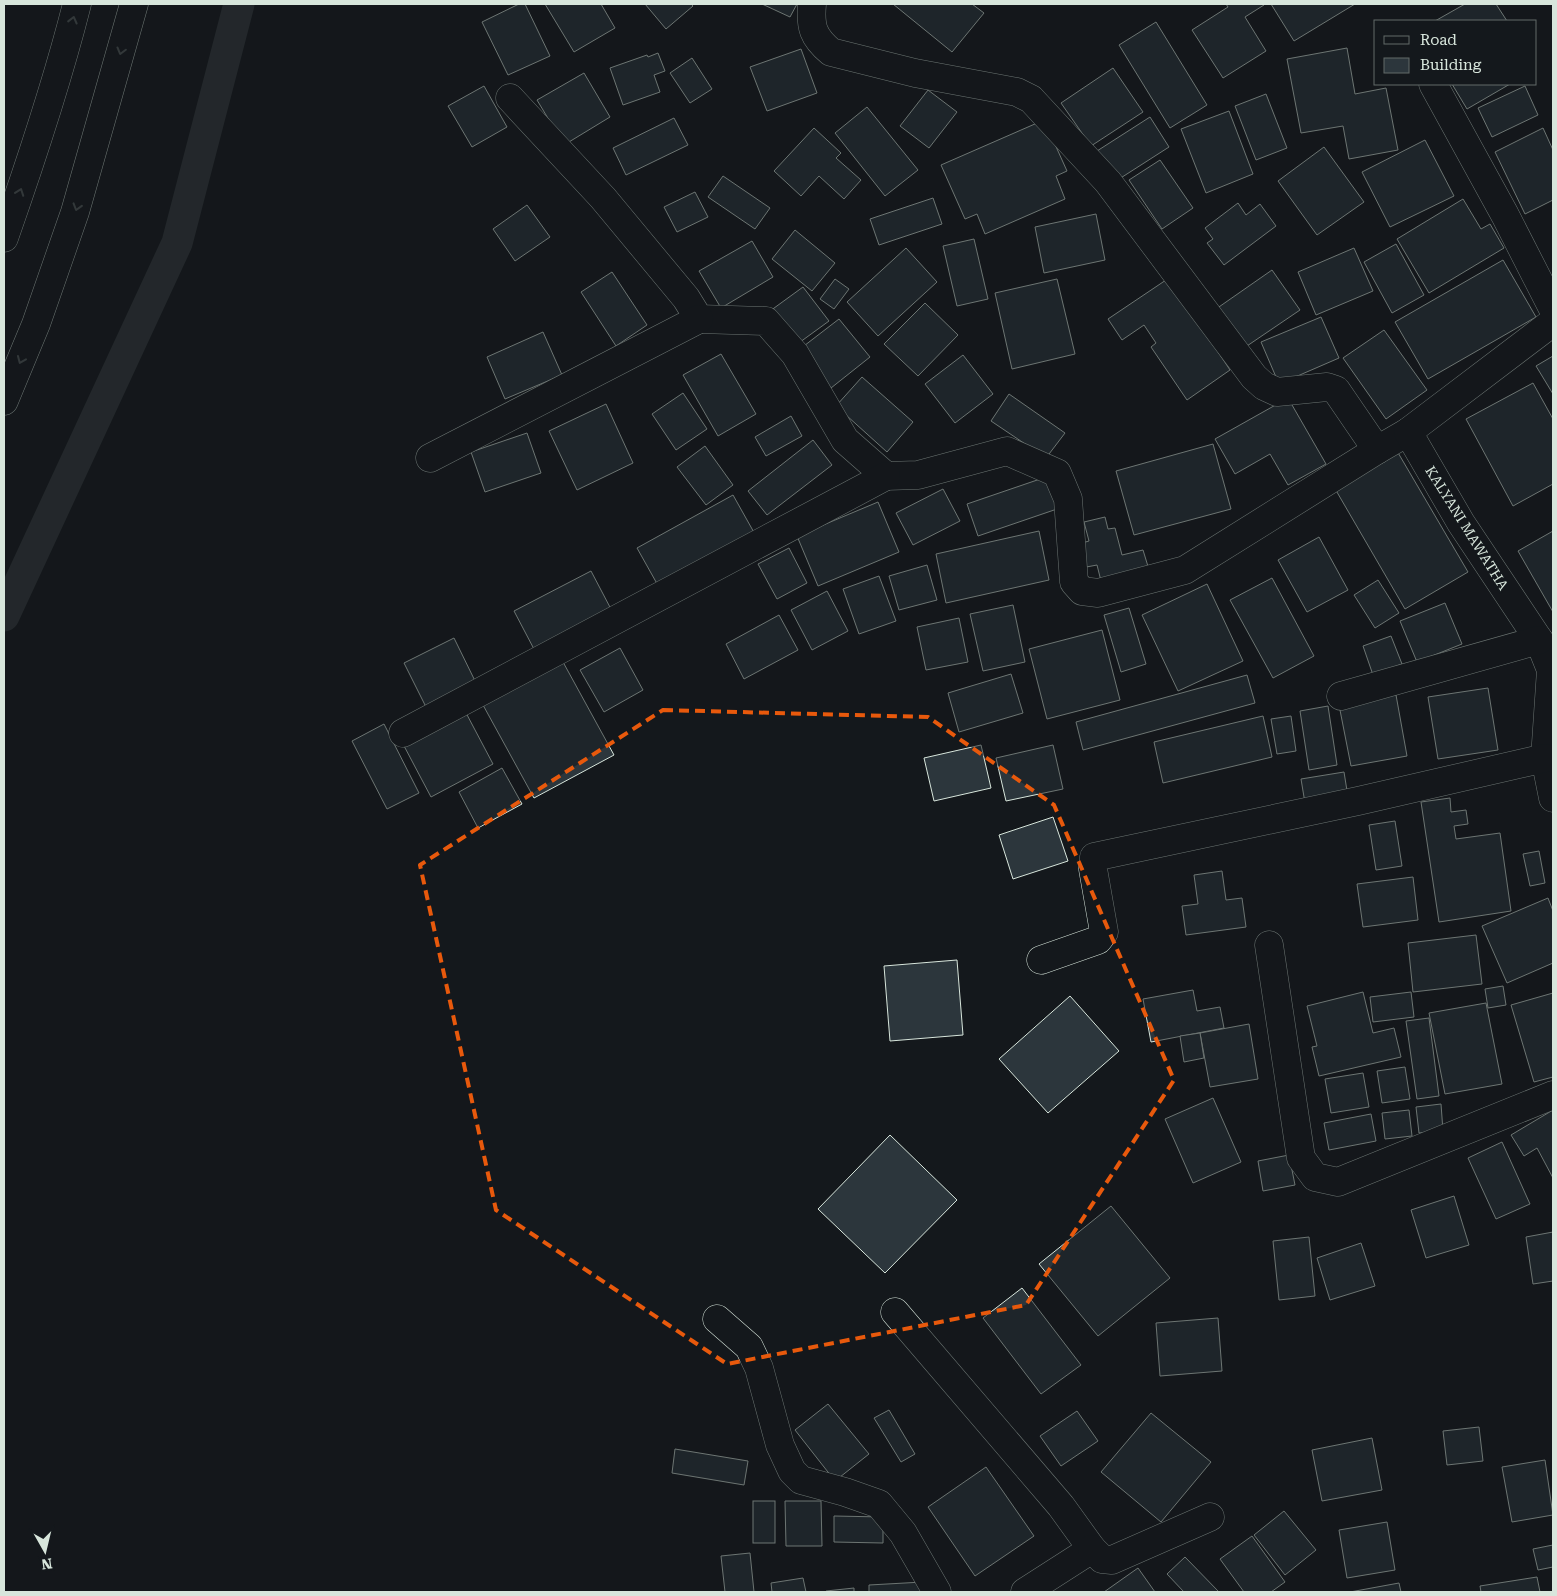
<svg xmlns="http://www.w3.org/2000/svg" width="1557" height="1596" font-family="'Roboto Serif',serif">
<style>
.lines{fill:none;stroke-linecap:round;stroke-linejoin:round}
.canal{stroke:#363b3e;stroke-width:31}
.building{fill:#2c363c;stroke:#d8e6dc}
.minor-casing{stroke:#d8e6dc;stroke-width:29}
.highway-casing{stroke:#d8e6dc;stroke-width:29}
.minor{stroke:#14181c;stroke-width:28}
.highway{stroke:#14181c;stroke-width:28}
.oneway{stroke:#59605f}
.marked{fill:none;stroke:#e8590c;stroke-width:4;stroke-dasharray:10 6;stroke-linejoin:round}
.labels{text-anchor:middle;stroke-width:4;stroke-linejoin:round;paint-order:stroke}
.street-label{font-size:14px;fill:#d8e6dc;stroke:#14181c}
</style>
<rect width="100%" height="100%" fill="#14181c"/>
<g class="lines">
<polyline class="canal" points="4,616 177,243 239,4"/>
</g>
<g class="building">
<polygon points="519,4 525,4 550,56 508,75 482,22"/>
<polygon points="545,4 601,4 615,28 574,52"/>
<polygon points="645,4 691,4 693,6 666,29"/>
<polygon points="762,4 797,4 790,17"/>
<polygon points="893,4 972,4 984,13 952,52"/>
<polygon points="1226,4 1263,4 1264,5 1245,17 1266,51 1223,78 1192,30 1228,7"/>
<polygon points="1271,4 1355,4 1294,41"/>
<polygon points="1465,4 1496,4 1507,21 1435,21"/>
<polygon points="1156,22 1207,105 1170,128 1119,45"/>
<polygon points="1347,48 1355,94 1386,88 1398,150 1349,159 1343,126 1301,133 1287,59"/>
<polygon points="801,49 817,93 767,111 750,67"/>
<polygon points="658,53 665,71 654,75 660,92 623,105 610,68 647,55 648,57"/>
<polygon points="692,58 712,89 690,103 670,73"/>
<polygon points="1113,68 1143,112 1091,146 1061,103"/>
<polygon points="584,73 610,117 564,145 537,100"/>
<polygon points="1452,84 1510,84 1467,109"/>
<polygon points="484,86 507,127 472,147 448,106"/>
<polygon points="1525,86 1538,115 1492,137 1478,108"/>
<polygon points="928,90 957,112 929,148 900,126"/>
<polygon points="1266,94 1287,148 1256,160 1235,106"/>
<polygon points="867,107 918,170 885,196 835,133"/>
<polygon points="1229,111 1253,174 1206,193 1181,129"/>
<polygon points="1150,117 1169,147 1116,181 1097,151"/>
<polygon points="674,118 688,145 626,175 613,148"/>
<polygon points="1044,120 1067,171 1056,176 1065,199 985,234 977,214 965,219 941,165"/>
<polygon points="814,128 841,153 836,158 861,180 844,199 819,176 801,196 774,171"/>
<polygon points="1543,128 1553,150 1553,200 1525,214 1495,152"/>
<polygon points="1425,140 1454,196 1390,227 1362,172"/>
<polygon points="1324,147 1364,202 1317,235 1278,181"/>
<polygon points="1160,160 1193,208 1162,229 1129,180"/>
<polygon points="723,176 770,208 755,229 708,197"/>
<polygon points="695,192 708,217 677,232 664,207"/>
<polygon points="933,198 942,224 879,245 870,219"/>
<polygon points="1463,199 1481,229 1490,224 1504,248 1429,293 1397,239"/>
<polygon points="1238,203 1246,215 1260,204 1276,226 1224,265 1207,243 1213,239 1205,228"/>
<polygon points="527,205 550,237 515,261 493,229"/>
<polygon points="1096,214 1105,260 1044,273 1035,227"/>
<polygon points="795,230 835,263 812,291 772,259"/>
<polygon points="974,239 988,299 957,306 943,246"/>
<polygon points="752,241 773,277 721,308 699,271"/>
<polygon points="1396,244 1424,295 1392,313 1364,262"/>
<polygon points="906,248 937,282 878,336 847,302"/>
<polygon points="1354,248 1373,291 1316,315 1298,272"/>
<polygon points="1503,260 1536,317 1428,379 1395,322"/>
<polygon points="1272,270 1300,310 1244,348 1216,309"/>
<polygon points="612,272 647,325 616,346 581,292"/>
<polygon points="835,279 849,289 834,309 820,299"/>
<polygon points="1057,279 1075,354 1012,369 995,293"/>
<polygon points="1166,280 1193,318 1195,317 1230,370 1187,400 1151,347 1156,343 1144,325 1122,340 1108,319"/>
<polygon points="803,287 829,321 796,345 770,311"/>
<polygon points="925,303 958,335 918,376 884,344"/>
<polygon points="1321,317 1339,358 1279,384 1261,342"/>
<polygon points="839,319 870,357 831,388 800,349"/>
<polygon points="1384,330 1427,390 1386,419 1343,358"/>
<polygon points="543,332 562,375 505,399 487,357"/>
<polygon points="721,354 756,414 718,436 683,375"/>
<polygon points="963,355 993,394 955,423 925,384"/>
<polygon points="1553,356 1553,394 1536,366"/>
<polygon points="862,377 913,422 887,452 836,406"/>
<polygon points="1533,383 1553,419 1553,484 1513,506 1466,419"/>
<polygon points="683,393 707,429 676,450 652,414"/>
<polygon points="1009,394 1065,433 1046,458 991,421"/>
<polygon points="1288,398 1326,464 1288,485 1270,454 1235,474 1215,439"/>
<polygon points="606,404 633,463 577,490 549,431"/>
<polygon points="791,416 802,436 766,456 755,437"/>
<polygon points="527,433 541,473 485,492 471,452"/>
<polygon points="813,440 832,465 767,515 748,491"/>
<polygon points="1213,444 1231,509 1134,535 1116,471"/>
<polygon points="705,446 733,485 706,505 677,467"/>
<polygon points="1397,451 1468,572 1405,609 1334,487"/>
<polygon points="1046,477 1057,509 978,536 967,504"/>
<polygon points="943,489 960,521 913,545 896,513"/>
<polygon points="733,495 756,536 660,589 637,548"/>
<polygon points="878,502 899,552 818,586 797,536"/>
<polygon points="1105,517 1108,529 1115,528 1122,555 1143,550 1150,573 1102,585 1097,565 1081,568 1075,545 1089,541 1084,522"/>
<polygon points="1039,531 1049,580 946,603 936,554"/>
<polygon points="1553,531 1553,612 1518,551"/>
<polygon points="1319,537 1348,590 1307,612 1278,560"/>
<polygon points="789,548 807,583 777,599 758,564"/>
<polygon points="927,565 937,600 899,610 889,576"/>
<polygon points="591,571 612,611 535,651 514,611"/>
<polygon points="879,576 896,621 859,634 843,589"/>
<polygon points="1272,578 1314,656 1273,678 1230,600"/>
<polygon points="1378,580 1399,613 1375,628 1354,595"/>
<polygon points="1207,584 1243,661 1178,691 1142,615"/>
<polygon points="827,591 848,631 812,650 791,610"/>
<polygon points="1445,603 1462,644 1417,662 1400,621"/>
<polygon points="1013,605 1025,662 983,671 970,614"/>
<polygon points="1129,608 1146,664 1121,672 1104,615"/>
<polygon points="779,615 798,650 744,679 726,644"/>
<polygon points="959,618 968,662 926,670 917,627"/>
<polygon points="1102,630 1120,700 1047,719 1029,649"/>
<polygon points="1391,636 1402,664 1373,675 1363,646"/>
<polygon points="454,638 478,687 428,711 404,663"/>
<polygon points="620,648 643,690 604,712 580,670"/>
<polygon points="563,662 614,755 534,798 483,705"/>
<polygon points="1011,674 1023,713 959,732 948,693"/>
<polygon points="1247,675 1255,703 1083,750 1076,722"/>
<polygon points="1488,688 1498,750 1438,759 1428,697"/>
<polygon points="1396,695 1407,756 1351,766 1339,705"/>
<polygon points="1328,706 1337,765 1309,770 1300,711"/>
<polygon points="465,711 493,764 431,797 403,744"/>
<polygon points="1263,716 1272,757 1163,783 1154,742"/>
<polygon points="1291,716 1296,751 1277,754 1271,719"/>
<polygon points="384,724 419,793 387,809 352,741"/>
<polygon points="981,745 991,788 934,801 924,758"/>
<polygon points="1053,745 1063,789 1006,801 996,758"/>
<polygon points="502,768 522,804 478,828 459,792"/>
<polygon points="1344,772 1348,797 1305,803 1301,779"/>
<polygon points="1450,798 1451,812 1466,810 1468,824 1454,826 1456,839 1500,833 1511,911 1439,922 1421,802"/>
<polygon points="1053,817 1068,861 1013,879 999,835"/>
<polygon points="1395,821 1402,866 1376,870 1369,825"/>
<polygon points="1539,851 1545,883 1530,886 1523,854"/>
<polygon points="1222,871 1226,900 1242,898 1246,927 1186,935 1182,906 1198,904 1194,875"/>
<polygon points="1413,877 1418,920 1363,927 1357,884"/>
<polygon points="1548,898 1553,911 1553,963 1507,983 1482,926"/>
<polygon points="1476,935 1482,984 1413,992 1408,943"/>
<polygon points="957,960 963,1035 890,1041 884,966"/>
<polygon points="1503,986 1506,1005 1488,1008 1485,989"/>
<polygon points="1193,990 1197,1011 1220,1007 1224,1028 1151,1042 1143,999"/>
<polygon points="1363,992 1373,1033 1394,1028 1401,1057 1319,1076 1312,1047 1317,1046 1307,1006"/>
<polygon points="1411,992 1414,1017 1373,1022 1370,997"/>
<polygon points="1553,993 1553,1077 1534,1082 1511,1005"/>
<polygon points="1070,996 1119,1051 1048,1113 999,1059"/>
<polygon points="1486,1003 1502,1084 1445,1094 1429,1013"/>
<polygon points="1429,1018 1439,1096 1417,1099 1406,1021"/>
<polygon points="1249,1024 1258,1079 1210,1087 1200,1033"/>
<polygon points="1200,1033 1204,1058 1184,1062 1180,1036"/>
<polygon points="1405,1067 1410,1099 1382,1103 1377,1071"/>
<polygon points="1363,1073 1369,1107 1331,1113 1325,1079"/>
<polygon points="1213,1098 1241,1162 1193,1183 1165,1119"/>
<polygon points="1441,1104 1443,1131 1419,1133 1416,1107"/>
<polygon points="1409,1110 1412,1136 1385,1139 1382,1113"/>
<polygon points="1553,1110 1553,1178 1537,1148 1524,1156 1511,1135"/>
<polygon points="1371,1114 1376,1141 1329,1150 1324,1123"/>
<polygon points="890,1135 957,1200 885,1273 818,1209"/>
<polygon points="1502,1142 1530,1204 1496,1219 1468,1158"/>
<polygon points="1289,1155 1295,1185 1263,1191 1258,1161"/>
<polygon points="1454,1196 1469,1245 1426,1258 1411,1210"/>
<polygon points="1111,1206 1170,1278 1098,1336 1039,1264"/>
<polygon points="1553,1232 1553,1281 1533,1284 1526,1237"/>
<polygon points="1309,1237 1315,1296 1279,1300 1273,1241"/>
<polygon points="1361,1243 1375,1286 1330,1300 1317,1258"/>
<polygon points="1022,1288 1081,1365 1041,1394 983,1318"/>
<polygon points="1218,1318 1222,1371 1160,1376 1156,1323"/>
<polygon points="828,1404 869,1454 835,1481 795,1430"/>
<polygon points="889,1410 915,1454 901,1462 874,1418"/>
<polygon points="1077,1411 1098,1441 1061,1466 1040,1436"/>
<polygon points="1151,1413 1211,1462 1161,1522 1101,1472"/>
<polygon points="1479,1427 1483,1461 1447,1465 1443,1431"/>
<polygon points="1372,1438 1382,1490 1322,1501 1312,1450"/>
<polygon points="675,1449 748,1461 744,1485 672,1473"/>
<polygon points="1545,1460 1553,1515 1512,1522 1502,1467"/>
<polygon points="986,1467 1034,1536 975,1576 928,1507"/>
<rect x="753" y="1501" width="22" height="42"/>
<polygon points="785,1501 821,1501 822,1546 786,1546"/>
<polygon points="1284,1511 1316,1550 1285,1575 1254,1535"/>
<polygon points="834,1516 883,1517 883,1543 834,1542"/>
<polygon points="1387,1522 1395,1570 1347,1578 1339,1530"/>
<polygon points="1252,1536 1285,1582 1271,1592 1244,1592 1220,1559"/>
<polygon points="1553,1545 1553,1567 1538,1570 1533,1549"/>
<polygon points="750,1553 754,1592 725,1592 721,1556"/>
<polygon points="1185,1557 1219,1592 1184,1592 1167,1574"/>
<polygon points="1138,1568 1155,1592 1104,1592"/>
<polygon points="1537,1577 1540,1592 1481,1592 1480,1586"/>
<polygon points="803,1578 806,1592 772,1592 771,1583"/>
<polygon points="923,1582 923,1592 869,1592 869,1585"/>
<polygon points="1399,1583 1401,1592 1350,1592"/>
<polygon points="854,1588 854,1592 826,1592 826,1591"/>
</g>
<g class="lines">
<g class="minor-casing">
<g id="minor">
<path d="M812,4C810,27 813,37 831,52L915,73L1017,92L1031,99L1108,182L1254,377L1264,386L1277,392L1327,387L1336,390L1377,450"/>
<polyline points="1433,84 1505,215 1553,309"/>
<polyline points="510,98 603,198 686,298 699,319 766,321 795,354 845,440 886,476 918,475 1007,451 1057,473 1068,499 1074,582 1082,591 1098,593 1185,570 1377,450 1408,432"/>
<polyline points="1553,322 1408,432 1461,523 1539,640 1551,670 1545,758 1553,798"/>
<polyline points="430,458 699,319"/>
<polyline points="1341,696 1539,640"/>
<polyline points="403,733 886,476"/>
<polyline points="1269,945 1301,1158 1315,1177 1338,1182 1553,1095"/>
<polyline points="1041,960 1098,940 1104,932 1093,869 1094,857 1358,801 1545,758"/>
<polyline points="895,1312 1061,1506 1092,1549 1025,1592"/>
<polyline points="717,1319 749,1347 759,1368 780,1445 792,1471 801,1480 845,1492 879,1504 903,1533 937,1592"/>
<polyline points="1092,1549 1102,1559 1112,1560 1210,1517"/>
</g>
</g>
<g class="highway-casing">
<g id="highway">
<path d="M4,238C31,161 57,83 77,4"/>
<polyline points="4,401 36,324 75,212 134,4"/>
</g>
</g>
<use href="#minor" class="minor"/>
<use href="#highway" class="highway"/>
</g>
<defs><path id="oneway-chevron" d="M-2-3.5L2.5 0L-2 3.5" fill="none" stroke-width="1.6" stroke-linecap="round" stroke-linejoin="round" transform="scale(1.25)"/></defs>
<g class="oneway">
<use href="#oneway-chevron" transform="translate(73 20) rotate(-76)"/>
<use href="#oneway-chevron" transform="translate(121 51) rotate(105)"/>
<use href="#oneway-chevron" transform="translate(20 192) rotate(-70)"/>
<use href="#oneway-chevron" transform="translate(77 207) rotate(107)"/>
<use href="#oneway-chevron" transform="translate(21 360) rotate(113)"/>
</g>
<path d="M0 0H1557V1596H0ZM663,710L928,717L1054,805L1174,1080L1026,1305L727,1364L496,1210L420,865Z" fill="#14181c" fill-opacity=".55" fill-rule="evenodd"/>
<path class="marked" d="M663,710L928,717L1054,805L1174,1080L1026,1305L727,1364L496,1210L420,865Z"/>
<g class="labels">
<g class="street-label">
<text transform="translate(1467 528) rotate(58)" y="5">KALYANI MAWATHA</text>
</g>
</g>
<rect width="1557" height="1596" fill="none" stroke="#d8e6dc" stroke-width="10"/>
<rect x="1374" y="20" width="162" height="65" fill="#14181c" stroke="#626a69"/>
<rect x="1384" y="36" width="25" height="8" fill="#14181c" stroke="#626a69"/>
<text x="1420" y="45" font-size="15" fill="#d8e6dc">Road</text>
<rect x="1384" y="58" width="25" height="15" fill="#2c363c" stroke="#626a69"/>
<text x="1420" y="70" font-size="15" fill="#d8e6dc">Building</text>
<g transform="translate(45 1551) rotate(172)" stroke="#14181c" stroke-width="4" paint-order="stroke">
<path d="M0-4L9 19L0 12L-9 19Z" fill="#d8e6dc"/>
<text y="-8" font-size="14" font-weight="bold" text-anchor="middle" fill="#d8e6dc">N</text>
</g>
</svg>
